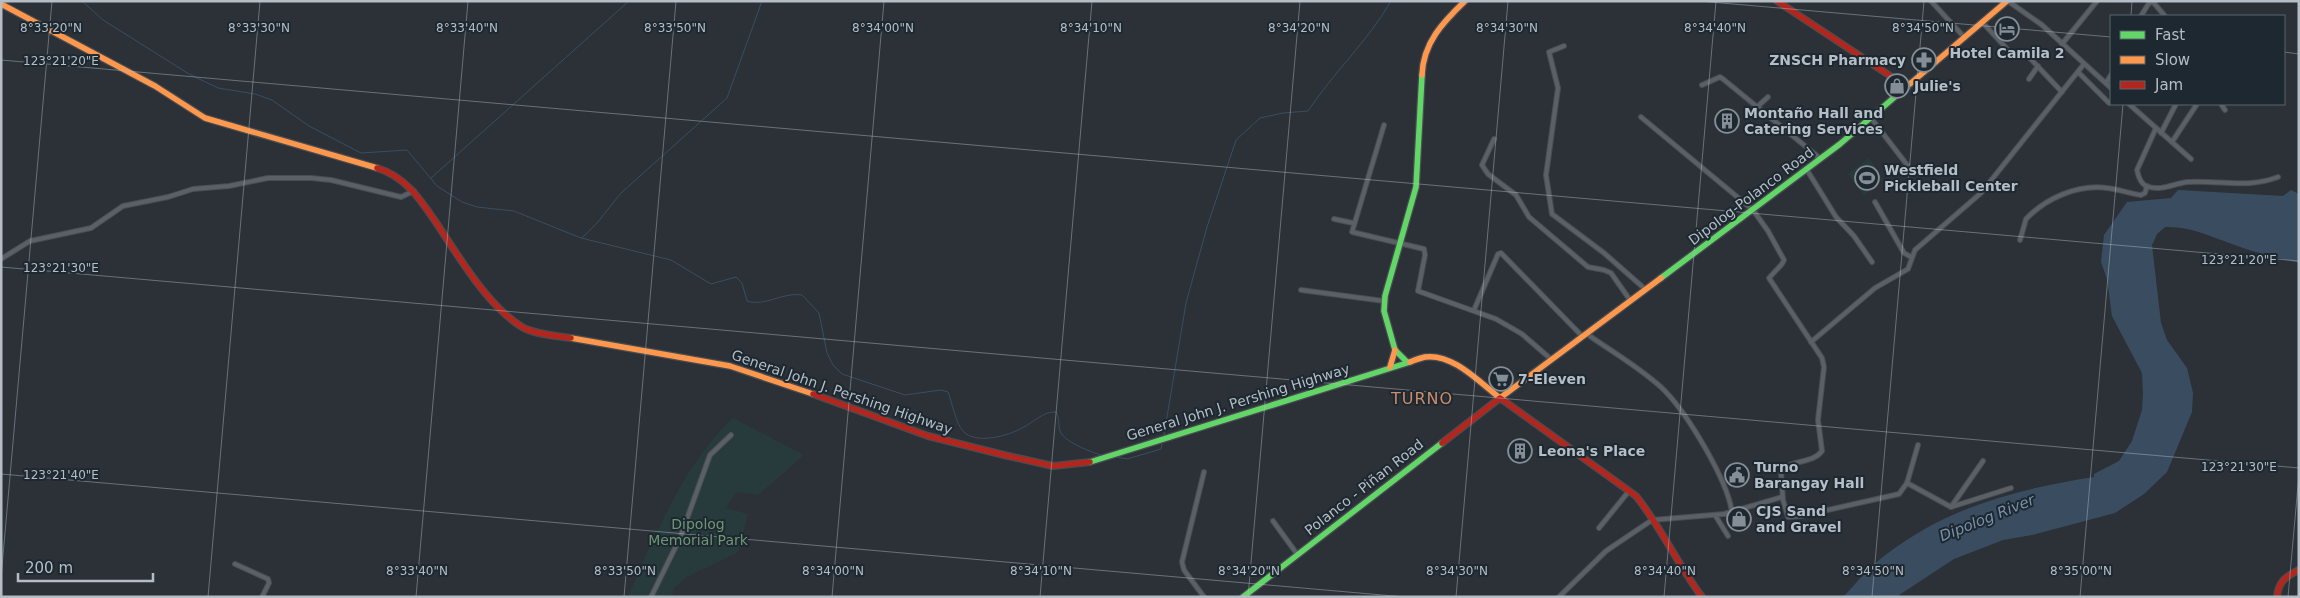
<svg xmlns="http://www.w3.org/2000/svg" width="2300" height="598" font-family="'DejaVu Sans',sans-serif">
<style>
.green{fill:#283b3c}
.water{fill:#3a4d60}
.lines{fill:none;stroke-linecap:round;stroke-linejoin:round}
.stream{stroke:#3a4d60;stroke-width:1}
.street-casing{stroke:#484d52;stroke-width:6}
.fast-casing{stroke:#484d52;stroke-width:8}
.slow-casing{stroke:#484d52;stroke-width:8}
.jam-casing{stroke:#484d52;stroke-width:8}
.street{stroke:#5a6065;stroke-width:4}
.fast{stroke:#63d668;stroke-width:5.5}
.slow{stroke:#ff974d;stroke-width:5.5}
.jam{stroke:#b3261e;stroke-width:5.5}
.ticks{fill:none;stroke:#b5bec7;stroke-width:1;stroke-opacity:0.45}
.labels{text-anchor:middle;stroke-width:4;stroke-linejoin:round;paint-order:stroke}
.poi-label{font-size:14px;font-weight:bold;fill:#b5bec7;stroke:#1e2831;text-anchor:start}
.street-label{font-size:14px;fill:#b5bec7;stroke:#1e2831}
.park-label{font-size:14px;fill:#6e9773;stroke:#1e2831}
.water-label{font-size:15px;font-style:italic;fill:#7891a9;stroke:#1e2831}
.quarter-label{font-size:16px;letter-spacing:1px;fill:#cd8c6a;stroke:#1e2831}
.ticks-label{font-size:12px;text-anchor:middle;fill:#b5bec7;stroke:#1e2831;stroke-width:4;stroke-linejoin:round;paint-order:stroke}
</style>
<rect width="100%" height="100%" fill="#2b3137"/>
<g class="green">
<polygon points="1869,158 1883,179 1864,195 1848,174"/>
<path d="M733,418L804,455L758,495L736,492L726,508L748,514L738,552L687,577L674,588L672,597H628C654,536 684,464 733,418Z"/>
</g>
<path class="water" d="M2178,190L2283,196L2291,190L2299,194V263C2277,258 2256,253 2235,245C2211,237 2192,226 2165,227L2157,234L2152,245L2161,323L2167,340L2187,368L2193,393L2192,412L2167,472L2144,494L2115,513L2032,535L2003,540L1954,559L1896,597H1843C1853,587 1862,575 1872,566C1937,510 2011,490 2094,477V474L2119,461L2132,441L2142,410L2143,394L2142,373L2112,316L2107,279L2101,262L2104,235L2127,202L2171,198Z"/>
<g class="lines">
<g class="stream">
<path d="M82,1L103,20L189,74L218,88L255,94L272,100L309,126L361,153L407,150L437,186L462,202L477,207L514,211L581,238L671,260L711,284L736,277L742,283L747,301C765,307 782,292 802,295L819,313L827,353L833,365L842,374L905,395L941,390L948,392C952,402 956,424 963,431C975,445 1008,436 1022,428C1033,423 1043,411 1056,412C1060,419 1058,425 1060,431C1064,442 1091,452 1101,455"/>
<polyline points="431,178 629,1"/>
<polyline points="582,238 597,223 621,193 727,98 762,1"/>
<path d="M1164,435L1186,303L1207,227L1236,140L1260,118L1283,113L1308,111C1333,73 1368,41 1391,1"/>
<polyline points="1116,457 1127,459 1161,449 1162,444"/>
</g>
<g class="street-casing">
<g id="street">
<polyline points="1931,1 1965,38"/>
<polyline points="2008,1 2042,25 2111,88"/>
<polyline points="2141,16 2149,3 2153,2 2165,16"/>
<polyline points="1983,23 2008,50"/>
<polyline points="2062,44 2097,1"/>
<polyline points="1564,46 1549,52 1558,88 1546,175 1552,214 1604,253 1645,289"/>
<polyline points="2026,54 2062,92"/>
<polyline points="2078,72 2109,103"/>
<polyline points="2029,79 2038,66"/>
<polyline points="2106,83 2111,75"/>
<polyline points="1702,85 1720,77 1723,79 1821,159"/>
<polyline points="2129,104 2191,159"/>
<polyline points="2221,104 2225,110"/>
<polyline points="1757,107 1768,97"/>
<path d="M1641,117L1753,210L1768,231L1784,260L1782,264L1769,278L1822,358L1824,367L1818,420L1822,451C1813,464 1790,459 1781,472L1783,500L1788,517L1801,516L1899,494L1907,483L1918,445"/>
<polyline points="1871,118 1911,170"/>
<polyline points="1384,125 1352,232 1424,249 1425,255 1418,291 1496,319 1522,334 1552,360"/>
<path d="M2156,128L2137,170C2138,175 2140,183 2146,186C2162,192 2174,183 2188,182C2219,180 2247,189 2278,177"/>
<polyline points="2161,133 2176,104"/>
<polyline points="1494,139 1482,165 1488,174 1516,195 1529,217 1588,267 1604,270 1611,273 1630,300"/>
<polyline points="2172,142 2197,104"/>
<polyline points="1807,170 1836,217 1854,236 1872,262"/>
<polyline points="1875,202 1904,253 1911,257"/>
<polyline points="1334,219 1353,223"/>
<path d="M2020,240L2026,219C2046,198 2078,184 2107,188C2119,189 2130,194 2141,195L2145,193L2147,186"/>
<polyline points="1,259 30,241 91,228 123,206 168,197 193,189 229,186 268,178 311,178 331,180 401,197 414,191"/>
<polyline points="1301,290 1384,301"/>
<polyline points="1474,310 1498,254 1501,253 1582,336"/>
<path d="M1587,334C1612,352 1644,370 1665,391C1688,415 1727,479 1732,512"/>
<polyline points="1811,342 1875,288 1908,269 1915,250 1981,193 2084,64"/>
<polyline points="1204,472 1182,562 1184,570 1204,597"/>
<polyline points="1907,483 1951,507 1983,461"/>
<polyline points="1951,507 2011,488"/>
<polyline points="1715,515 1728,536"/>
<polyline points="1273,521 1297,554"/>
<polyline points="1599,528 1629,491"/>
<polyline points="235,564 268,579 269,583 262,597"/>
<polyline points="651,597 680,538 710,455 731,435"/>
<polyline points="1559,597 1606,551 1652,520 1724,514 1782,497"/>
</g>
</g>
<g class="fast-casing">
<g id="fast">
<polyline points="1661,278 1840,144 1911,83"/>
<polyline points="1407,362 1395,350 1384,311 1385,296 1416,187 1422,75"/>
<polyline points="1090,462 1410,362"/>
<polyline points="1243,597 1442,443"/>
</g>
</g>
<g class="slow-casing">
<g id="slow">
<polyline points="1,4 155,86 205,118 377,168"/>
<path d="M1422,75C1423,43 1443,22 1465,1"/>
<polyline points="1911,83 2007,1"/>
<polyline points="571,338 730,366 813,394"/>
<path d="M1410,362C1415,360 1420,358 1425,357C1453,353 1480,383 1500,398L1661,278"/>
<polyline points="1390,367 1395,350"/>
</g>
</g>
<g class="jam-casing">
<g id="jam">
<polyline points="1777,1 1907,87"/>
<path d="M377,168C407,177 422,202 439,227C461,260 488,306 522,327C534,334 556,336 571,338"/>
<polyline points="813,394 928,436 1004,455 1053,466 1090,462"/>
<path d="M1442,443L1500,398L1636,496C1661,527 1678,565 1702,597"/>
<path d="M2277,597C2278,582 2286,576 2299,570"/>
</g>
</g>
<use href="#street" class="street"/>
<use href="#fast" class="fast"/>
<use href="#slow" class="slow"/>
<use href="#jam" class="jam"/>
</g>
<path class="ticks" d="M1699,1L2111,37M2131,16L2132,1M2284,52L2299,54M1,60L2299,261M1,267L2299,468M1,474L1405,597M1,578L52,1M208,597L260,1M416,597L468,1M624,597L676,1M832,597L884,1M1040,597L1092,1M1248,597L1300,1M1456,597L1508,1M1664,597L1716,1M1872,597L1924,1M2080,597L2123,104M2288,597L2299,474"/>
<defs>
<g id="hotel-ring" transform="scale(1.25)"><circle r="9.5" fill="#1e2831" stroke="#858d95" stroke-width="1.5"/><path d="M-6-4.5h1.5V1H6V5H4.5V3h-9V5H-6ZM-4 0a1.8 1.8 0 1 1 3.6 0ZM.5 0V-2.5h3Q6-2.5 6 0Z" fill="#858d95"/></g>
<g id="pharmacy-ring" transform="scale(1.25)"><circle r="9.5" fill="#1e2831" stroke="#858d95" stroke-width="1.5"/><path d="M-2-6h4v4h4v4h-4v4h-4v-4h-4v-4h4Z" fill="#858d95"/></g>
<g id="shop-ring" transform="scale(1.25)"><circle r="9.5" fill="#1e2831" stroke="#858d95" stroke-width="1.5"/><path d="M-5-2.5h2.3a2.7 3.5 0 0 1 5.4 0H5L5.5 6h-11ZM-1.5-2.5h3a1.5 2.3 0 0 0-3 0Z" fill="#858d95"/></g>
<g id="building-ring" transform="scale(1.25)"><circle r="9.5" fill="#1e2831" stroke="#858d95" stroke-width="1.5"/><path d="M-4-6H4V6H1V3H-1V6H-4ZM-2.5-4.3h1.7v1.8h-1.7ZM.8-4.3h1.7v1.8H.8ZM-2.5-1h1.7V.8h-1.7ZM.8-1h1.7V.8H.8Z" fill="#858d95"/></g>
<g id="stadium-ring" transform="scale(1.25)"><circle r="9.5" fill="#1e2831" stroke="#858d95" stroke-width="1.5"/><path d="M0-5a6.5 5 0 1 0 0 10a6.5 5 0 1 0 0-10ZM-3.5-1.8h7v3.6h-7Z" fill="#858d95"/></g>
<g id="supermarket-ring" transform="scale(1.25)"><circle r="9.5" fill="#1e2831" stroke="#858d95" stroke-width="1.5"/><path d="M-6-5.5h2.5l.6 2H6L4.5 2H-2.5L-4.4-4H-6ZM-1.5 3.2a1.3 1.3 0 1 0 .1 0ZM3 3.2a1.3 1.3 0 1 0 .1 0Z" fill="#858d95"/></g>
<g id="civic-ring" transform="scale(1.25)"><circle r="9.5" fill="#1e2831" stroke="#858d95" stroke-width="1.5"/><path d="M-.6-6.5H3V-4.5H.6V-3L4-1V1h2V6H-6V1h2V-1L-.6-3ZM-1.2 2.5V6h2.4V2.5Z" fill="#858d95"/></g>
</defs>
<g fill-rule="evenodd">
<use href="#hotel-ring" x="2007" y="29"/>
<use href="#pharmacy-ring" x="1924" y="60"/>
<use href="#shop-ring" x="1897" y="86"/>
<use href="#building-ring" x="1727" y="121"/>
<use href="#stadium-ring" x="1867" y="178"/>
<use href="#supermarket-ring" x="1501" y="379"/>
<use href="#building-ring" x="1520" y="451"/>
<use href="#civic-ring" x="1737" y="475"/>
<use href="#shop-ring" x="1739" y="519"/>
</g>
<g class="labels">
<g class="poi-label">
<text x="2007" y="58" text-anchor="middle">Hotel Camila 2</text>
<text x="1906" y="65" text-anchor="end">ZNSCH Pharmacy</text>
<text x="1914" y="91">Julie's</text>
<text x="1744" y="118">Montaño Hall and<tspan x="1744" dy="16">Catering Services</tspan></text>
<text x="1884" y="175">Westfield<tspan x="1884" dy="16">Pickleball Center</tspan></text>
<text x="1518" y="384">7-Eleven</text>
<text x="1538" y="456">Leona's Place</text>
<text x="1754" y="472">Turno<tspan x="1754" dy="16">Barangay Hall</tspan></text>
<text x="1756" y="516">CJS Sand<tspan x="1756" dy="16">and Gravel</tspan></text>
</g>
<g class="street-label">
<text transform="translate(1751 196) rotate(-37)" y="5">Dipolog-Polanco Road</text>
<text transform="translate(842 392) rotate(19)" y="5">General John J. Pershing Highway</text>
<text transform="translate(1238 402) rotate(-17)" y="5">General John J. Pershing Highway</text>
<text transform="translate(1364 487) rotate(-38)" y="5">Polanco - Piñan Road</text>
</g>
<g class="park-label">
<text x="698" y="529">Dipolog<tspan x="698" dy="16">Memorial Park</tspan></text>
</g>
<g class="water-label">
<text transform="translate(1987 518) rotate(-22)" y="5">Dipolog River</text>
</g>
<g class="quarter-label">
<text x="1422" y="404">TURNO</text>
</g>
</g>
<g class="ticks-label">
<text x="51" y="32">8°33'20"N</text>
<text x="259" y="32">8°33'30"N</text>
<text x="467" y="32">8°33'40"N</text>
<text x="675" y="32">8°33'50"N</text>
<text x="883" y="32">8°34'00"N</text>
<text x="1091" y="32">8°34'10"N</text>
<text x="1299" y="32">8°34'20"N</text>
<text x="1715" y="32">8°34'40"N</text>
<text x="1507" y="32">8°34'30"N</text>
<text x="1923" y="32">8°34'50"N</text>
<text x="61" y="65">123°21'20"E</text>
<text x="2239" y="264">123°21'20"E</text>
<text x="61" y="272">123°21'30"E</text>
<text x="2239" y="471">123°21'30"E</text>
<text x="61" y="479">123°21'40"E</text>
<text x="417" y="575">8°33'40"N</text>
<text x="625" y="575">8°33'50"N</text>
<text x="833" y="575">8°34'00"N</text>
<text x="1041" y="575">8°34'10"N</text>
<text x="1249" y="575">8°34'20"N</text>
<text x="1457" y="575">8°34'30"N</text>
<text x="1665" y="575">8°34'40"N</text>
<text x="1873" y="575">8°34'50"N</text>
<text x="2081" y="575">8°35'00"N</text>
</g>
<rect width="2300" height="598" fill="none" stroke="#b5bec7" stroke-width="5"/>
<rect x="2110" y="15" width="175" height="90" fill="#1e2831" stroke="#5a646d"/>
<rect x="2120" y="31" width="25" height="8" fill="#63d668" stroke="#5a646d"/>
<text x="2155" y="40" font-size="15" fill="#b5bec7">Fast</text>
<rect x="2120" y="56" width="25" height="8" fill="#ff974d" stroke="#5a646d"/>
<text x="2155" y="65" font-size="15" fill="#b5bec7">Slow</text>
<rect x="2120" y="81" width="25" height="8" fill="#b3261e" stroke="#5a646d"/>
<text x="2155" y="90" font-size="15" fill="#b5bec7">Jam</text>
<path d="M18 573v8h135v-8" fill="none" stroke="#b5bec7" stroke-width="2.5"/>
<text x="25" y="573" font-size="15" fill="#b5bec7" stroke="#1e2831" stroke-width="4" paint-order="stroke">200 m</text>
</svg>
